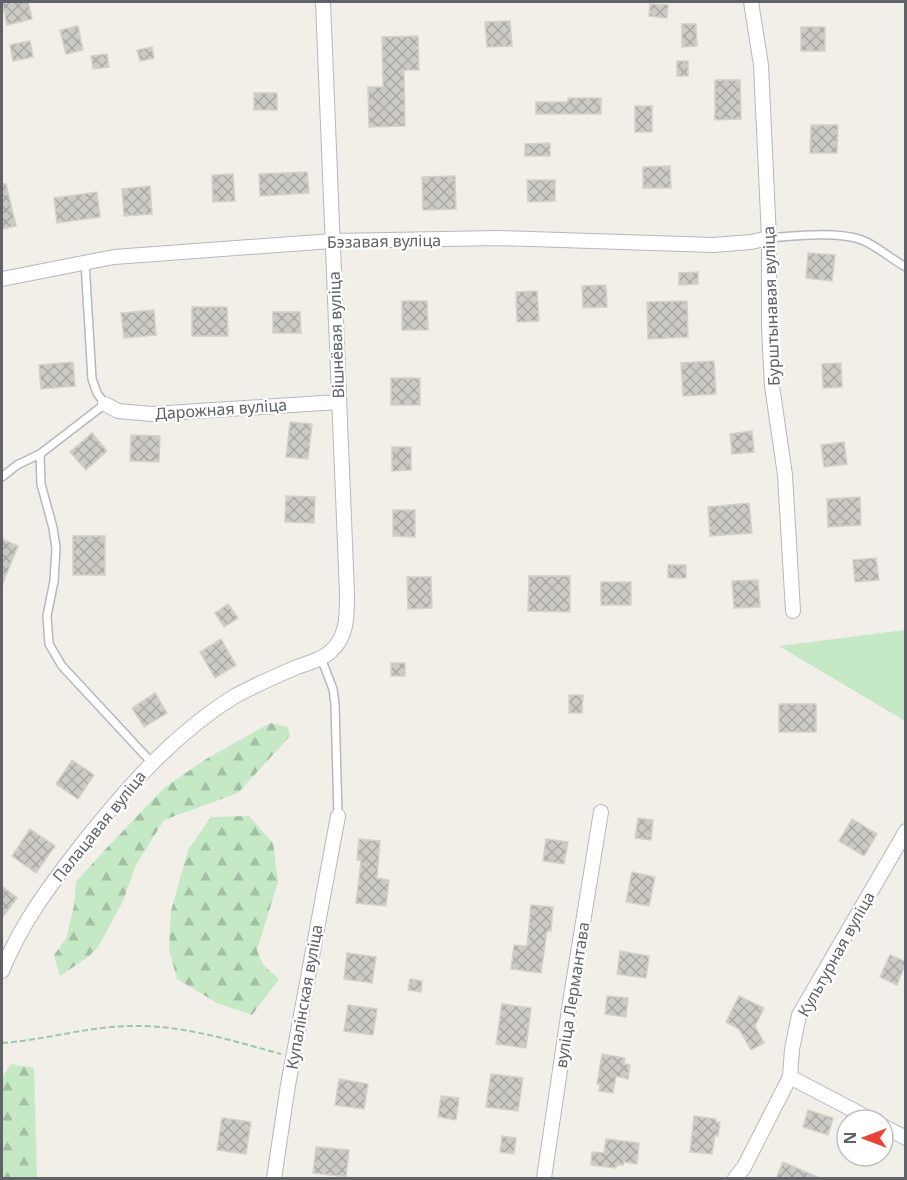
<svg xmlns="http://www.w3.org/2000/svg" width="907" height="1180" font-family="'Noto Sans',sans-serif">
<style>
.grass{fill:#c5e8c5}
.forest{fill:url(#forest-firs)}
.building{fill:url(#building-cross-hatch);stroke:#d6d1c6;stroke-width:1.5}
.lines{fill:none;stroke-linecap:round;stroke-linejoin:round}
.service-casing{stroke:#b5b8bc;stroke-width:10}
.minor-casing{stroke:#b5b8bc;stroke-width:16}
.path{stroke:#9cc7a9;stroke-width:2;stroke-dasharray:6 3;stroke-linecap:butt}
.service{stroke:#fff;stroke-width:7}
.minor{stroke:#fff;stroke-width:14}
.labels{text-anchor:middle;stroke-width:4.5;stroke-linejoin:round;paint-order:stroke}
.street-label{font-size:16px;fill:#5f6368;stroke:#fff}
</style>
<defs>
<pattern id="forest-firs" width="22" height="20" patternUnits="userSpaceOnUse" patternTransform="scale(1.5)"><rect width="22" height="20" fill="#c5e8c5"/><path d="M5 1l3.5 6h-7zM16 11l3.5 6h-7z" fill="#a3c0a4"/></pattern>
<pattern id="building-cross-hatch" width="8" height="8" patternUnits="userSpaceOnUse" patternTransform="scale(1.5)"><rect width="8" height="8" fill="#cccac5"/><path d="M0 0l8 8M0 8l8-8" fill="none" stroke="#a9a8a4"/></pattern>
</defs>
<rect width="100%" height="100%" fill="#f1efe8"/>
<polygon class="grass" points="905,630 905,721 779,646"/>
<g class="forest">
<polygon points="270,723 288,727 290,736 238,793 164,820 136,865 123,901 98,947 88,957 60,976 54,955 66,939 74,906 76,882 102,853 164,788 206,759"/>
<polygon points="249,816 273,843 278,882 257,950 263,965 279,979 252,1015 217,1003 177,979 169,949 171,911 188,850 211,817"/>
<polygon points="11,1064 34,1068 37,1178 2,1178 2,1078"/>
</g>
<g class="building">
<polygon points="2,2 28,2 32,19 7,25"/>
<polygon points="650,4 668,5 667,18 649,16"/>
<polygon points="510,21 512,46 487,47 485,22"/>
<polygon points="682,24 696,24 697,46 682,47"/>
<polygon points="78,26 83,50 66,54 60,30"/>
<rect x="801" y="27" width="24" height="24"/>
<polygon points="418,36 419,70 404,70 405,126 369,127 368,87 383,87 382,37"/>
<polygon points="30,41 33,57 13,61 10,45"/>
<polygon points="152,47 154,58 140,61 137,50"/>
<polygon points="107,54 109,67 93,69 91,56"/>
<rect x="677" y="61" width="11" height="15"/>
<polygon points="715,80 740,80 741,119 715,120"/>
<rect x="254" y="93" width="23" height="17"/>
<polygon points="568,98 601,98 601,114 536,114 536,102 568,102"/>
<rect x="635" y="106" width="17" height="26"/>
<polygon points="811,125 838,125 837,153 810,153"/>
<polygon points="550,143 550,156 525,156 525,144"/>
<polygon points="670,166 671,188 643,188 643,167"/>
<polygon points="307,172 309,193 260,196 259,174"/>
<polygon points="233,174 235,201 213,202 212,175"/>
<polygon points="455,176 456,209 423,210 422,177"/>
<polygon points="527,180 555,180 555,201 528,202"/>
<polygon points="2,184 6,184 16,226 2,229"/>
<polygon points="150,186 152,214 124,216 122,189"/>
<polygon points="97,192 100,217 57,223 54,198"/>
<polygon points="808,253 835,255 832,281 806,278"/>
<polygon points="698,272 698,284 679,285 679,273"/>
<polygon points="606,285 607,307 583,308 582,286"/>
<polygon points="537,291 539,321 517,322 516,292"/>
<polygon points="402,301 427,301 428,330 402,330"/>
<polygon points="687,301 688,337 648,339 647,302"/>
<polygon points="192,307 227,307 228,336 192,336"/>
<polygon points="154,310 156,335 124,338 121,313"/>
<polygon points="273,312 300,312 301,333 273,333"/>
<polygon points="714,361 716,394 683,396 681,363"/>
<polygon points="73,362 75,386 41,389 39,365"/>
<polygon points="841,363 842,387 823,388 822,364"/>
<rect x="391" y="378" width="29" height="27"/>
<polygon points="290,422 312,424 308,459 286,457"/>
<polygon points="752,431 754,452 732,454 730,434"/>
<polygon points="92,433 107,451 86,470 70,452"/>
<polygon points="131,435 160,436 159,462 130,461"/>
<polygon points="844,442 847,464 824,467 821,445"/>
<polygon points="392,447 411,447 411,470 392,471"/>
<polygon points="286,496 315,497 314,523 285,522"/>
<polygon points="860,497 861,525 828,527 827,499"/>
<polygon points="749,503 752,533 710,536 708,507"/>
<polygon points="393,510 415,510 415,537 393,536"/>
<rect x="73" y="536" width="32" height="39"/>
<polygon points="2,539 18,546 2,585"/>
<polygon points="876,558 879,580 855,582 853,560"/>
<rect x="668" y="565" width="18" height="13"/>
<polygon points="529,576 570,576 570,612 528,611"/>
<polygon points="407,577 431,577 432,608 408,609"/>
<polygon points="758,580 760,607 734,608 732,581"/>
<rect x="601" y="582" width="30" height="23"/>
<polygon points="228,604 238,618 224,627 215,613"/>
<polygon points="221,639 236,665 215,678 200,652"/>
<rect x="391" y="663" width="14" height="13"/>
<polygon points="155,693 167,713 144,727 132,708"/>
<polygon points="569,695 583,695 582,713 569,713"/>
<rect x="779" y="704" width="37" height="28"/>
<polygon points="72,760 94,775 78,799 56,784"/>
<polygon points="638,818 653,820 651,840 635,838"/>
<polygon points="852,819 877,834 864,856 839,841"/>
<polygon points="30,829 55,846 36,873 12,856"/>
<polygon points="359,839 380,841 377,878 389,880 386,906 356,903 361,861 357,860"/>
<polygon points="546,839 568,842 564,864 543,861"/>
<polygon points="632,872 655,877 649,906 626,902"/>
<polygon points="2,886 17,898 2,918"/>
<polygon points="531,905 553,907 551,931 547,931 541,973 511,969 514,945 527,946"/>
<polygon points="620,951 649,956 646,978 617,974"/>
<polygon points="347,953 376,957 372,983 344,979"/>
<polygon points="890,955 906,962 897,985 880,977"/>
<polygon points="410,979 422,981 421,992 408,990"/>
<polygon points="607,996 628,998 626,1017 605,1014"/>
<polygon points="739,996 764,1008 755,1026 764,1043 751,1050 739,1029 726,1022"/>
<polygon points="502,1004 531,1008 526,1048 496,1044"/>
<polygon points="348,1005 377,1009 373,1035 344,1031"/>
<polygon points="602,1054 625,1058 624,1064 630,1065 628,1079 616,1076 613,1093 599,1091 600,1084 597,1084"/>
<polygon points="491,1074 523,1078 518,1111 486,1107"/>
<polygon points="339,1079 368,1084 364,1109 335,1105"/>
<polygon points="441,1096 459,1098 456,1120 438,1117"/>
<polygon points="808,1110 833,1118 828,1135 803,1127"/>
<polygon points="694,1116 716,1119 716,1122 720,1122 718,1136 715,1135 712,1154 690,1152"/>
<polygon points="222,1118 251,1122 246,1154 217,1150"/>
<polygon points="502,1136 516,1138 514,1154 500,1152"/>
<polygon points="606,1139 639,1143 637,1164 624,1162 623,1165 616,1165 616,1168 591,1165 592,1152 604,1153"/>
<polygon points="316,1147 349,1150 346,1177 313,1173"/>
<polygon points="783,1162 822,1179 776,1179"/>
</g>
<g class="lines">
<g class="service-casing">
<g id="service">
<path d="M769,238C796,236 836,231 862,240C877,246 891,259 906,267"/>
<polyline points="40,454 41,484 53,528 56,548 54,581 47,616 49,644 62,666 152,763"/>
<polyline points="2,477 17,465 40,454 105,404 97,393 92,379 85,262"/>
<polyline points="321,658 333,689 335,704 338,816"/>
</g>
</g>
<g class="minor-casing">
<g id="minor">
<polyline points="751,2 761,65 769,238 769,327 772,386 785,475 793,611"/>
<polyline points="2,279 114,257 332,241 498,238 713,245 751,242 769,238"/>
<polyline points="105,404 118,411 152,414 338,402"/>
<path d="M2,971C21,924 48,888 79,848C124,791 172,735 235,696C255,685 276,676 297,667C308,663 321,660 330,652C348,637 347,614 347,593L323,2"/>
<polyline points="790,1077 872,1120"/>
<polyline points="883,1126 906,1138"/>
<polyline points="274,1178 288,1085 338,816"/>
<polyline points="544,1178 571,996 601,812"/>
<polyline points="735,1178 744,1167 790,1077 792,1049 799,1015 906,831"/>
</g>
</g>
<path class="path" d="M2,1043C46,1040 89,1026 133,1026C184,1025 233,1041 281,1054"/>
<use href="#service" class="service"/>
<use href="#minor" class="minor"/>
</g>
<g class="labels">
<g class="street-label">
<text transform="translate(384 241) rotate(-1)" y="6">Бэзавая вуліца</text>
<text transform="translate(771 306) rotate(-92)" y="6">Бурштынавая вуліца</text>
<text transform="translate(336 335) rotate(-92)" y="6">Вішнёвая вуліца</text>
<text transform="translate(221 409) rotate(-4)" y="6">Дарожная вуліца</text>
<text transform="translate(99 826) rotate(-51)" y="6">Палацавая вуліца</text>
<text transform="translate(836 954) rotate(-61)" y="6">Культурная вуліца</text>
<text transform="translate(572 995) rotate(-81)" y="6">вуліца Лермантава</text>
<text transform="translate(304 997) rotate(-80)" y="6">Купалінская вуліца</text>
</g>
</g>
<rect width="907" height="1180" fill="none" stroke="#5f6368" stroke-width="6"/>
<g transform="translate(865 1138) rotate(270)"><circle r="28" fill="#ffffff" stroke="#bfc1c3" stroke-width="1.5"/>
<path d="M0-4.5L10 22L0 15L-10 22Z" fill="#ea4335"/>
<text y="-9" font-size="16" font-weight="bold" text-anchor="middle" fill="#5f6368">N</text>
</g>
</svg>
